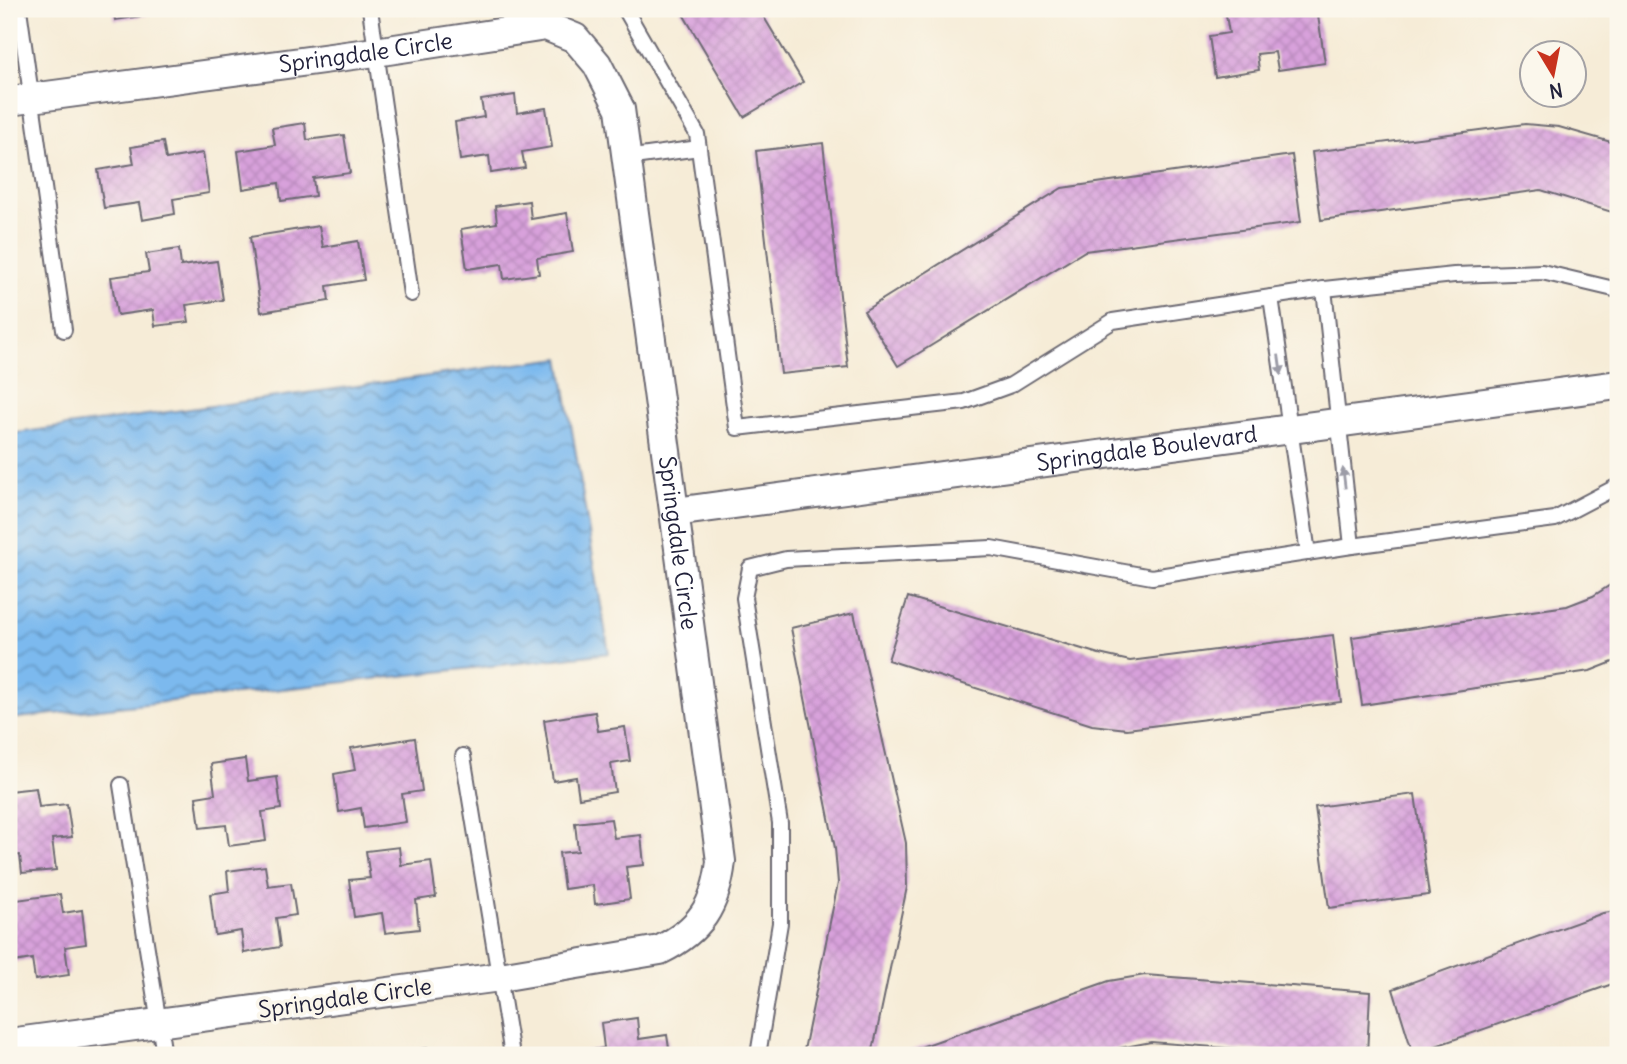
<svg xmlns="http://www.w3.org/2000/svg" width="1627" height="1064" font-family="Delius,sans-serif">
<style>
.water{fill:url(#water-waves);stroke:#4e6e94;stroke-width:2}
.building{fill:url(#building-cross-hatch)}
.lines{fill:none;stroke-linecap:round;stroke-linejoin:round}
.service-casing{stroke:#6c6972;stroke-width:18}
.minor-casing{stroke:#6c6972;stroke-width:32}
.service{stroke:#fff;stroke-width:14}
.minor{stroke:#fff;stroke-width:28}
.oneway{fill:#9c9ca7}
.labels{text-anchor:middle;stroke-width:7;stroke-linejoin:round;paint-order:stroke}
.street-label{font-size:23px;fill:#22223b;stroke:#fbf7ec}
</style>
<defs>
<pattern id="water-waves" width="16" height="10" patternUnits="userSpaceOnUse" patternTransform="scale(1.75)"><rect width="16" height="10" fill="#7bb9ee"/><path d="M0 5q4-4 8 0t8 0" fill="none" stroke="#6496c2"/></pattern>
<pattern id="building-cross-hatch" width="8" height="8" patternUnits="userSpaceOnUse" patternTransform="scale(1.75)"><rect width="8" height="8" fill="#d8a1db"/><path d="M0 0l8 8M0 8l8-8" fill="none" stroke="#b98abd"/></pattern>
</defs>
<rect width="100%" height="100%" fill="#fbf7ec"/>
<filter id="ink" filterUnits="userSpaceOnUse"><feTurbulence type="fractalNoise" baseFrequency=".0143" numOctaves="2"/><feDisplacementMap in="SourceGraphic" scale="14" xChannelSelector="R" yChannelSelector="G"/><feConvolveMatrix kernelMatrix="1 2 1 2 8 2 1 2 1" color-interpolation-filters="sRGB"/></filter>
<filter id="wash" filterUnits="userSpaceOnUse"><feTurbulence type="fractalNoise" baseFrequency=".00686" numOctaves="4" result="noise"/><feDisplacementMap in="SourceGraphic" scale="28" xChannelSelector="R" yChannelSelector="G"/><feGaussianBlur stdDeviation="1.57" result="paint"/><feColorMatrix in="noise" values="0 0 0 0 0 0 0 0 0 0 0 0 0 0 0 0 0 1.4 0 .05"/><feComposite in="paint" operator="in"/></filter>
<g filter="url(#wash)">
<rect width="100%" height="100%" fill="#f6ecd7"/>
<polygon class="water" points="560,358 609,653 9,719 9,434"/>
<g id="blocks">
<g class="building">
<polygon points="113,9 147,9 148,15 115,20"/>
<polygon points="680,9 759,9 803,82 744,117"/>
<polygon points="1225,9 1317,9 1325,63 1278,70 1275,52 1257,54 1259,70 1215,77 1209,36 1229,33"/>
<polygon points="515,95 517,113 546,108 552,147 522,152 525,168 491,173 489,156 460,160 455,122 484,117 481,100"/>
<polygon points="305,123 307,140 344,135 350,173 313,178 315,196 281,201 279,183 243,189 238,151 275,145 272,128"/>
<polygon points="1525,124 1559,127 1618,144 1618,214 1541,190 1321,220 1312,152"/>
<polygon points="163,142 166,159 203,153 209,193 173,199 175,214 142,220 139,203 104,208 98,170 134,164 131,147"/>
<polygon points="823,143 848,367 781,374 756,151"/>
<polygon points="1292,155 1301,222 1085,251 898,366 864,311 1062,188"/>
<polygon points="529,201 531,219 567,213 573,252 537,258 539,274 504,279 502,264 467,269 461,229 497,223 495,206"/>
<polygon points="319,226 323,247 358,241 364,280 327,286 329,301 261,312 250,237"/>
<polygon points="179,249 181,266 217,261 223,300 186,305 189,322 155,326 153,310 117,315 111,277 149,272 146,254"/>
<polygon points="9,300 14,328 9,329"/>
<polygon points="1618,580 1618,660 1590,671 1362,705 1352,637 1567,606 1593,596"/>
<polygon points="908,597 1099,654 1130,661 1333,635 1341,702 1127,729 1092,725 888,660"/>
<polygon points="854,613 906,843 907,887 872,1055 803,1055 838,883 835,848 791,628"/>
<polygon points="595,712 598,731 625,727 630,761 611,764 615,792 579,798 576,777 553,781 544,720"/>
<polygon points="415,738 422,791 402,794 406,822 364,828 361,808 339,812 334,774 355,770 351,748"/>
<polygon points="245,759 248,781 277,777 281,809 262,812 266,841 229,846 226,825 200,828 196,797 215,794 211,764"/>
<polygon points="36,788 39,807 67,804 72,837 52,839 56,870 22,873 20,855 9,856 9,791"/>
<polygon points="1415,794 1429,895 1329,908 1315,807"/>
<polygon points="611,819 614,838 641,835 644,865 626,867 630,899 595,904 593,885 564,889 559,853 578,851 575,823"/>
<polygon points="399,847 401,865 431,861 436,897 416,900 419,929 385,933 382,913 354,917 349,880 370,878 366,851"/>
<polygon points="265,866 268,886 291,883 296,915 276,918 280,947 244,953 241,931 215,935 210,894 229,891 227,871"/>
<polygon points="60,894 63,913 82,910 86,944 65,947 69,975 35,980 32,959 14,962 9,925 9,901"/>
<polygon points="1618,911 1618,982 1413,1054 1393,989 1603,913"/>
<polygon points="1145,975 1370,992 1367,1055 1313,1055 1151,1042 1120,1048 1099,1055 898,1055 1109,981"/>
<polygon points="637,1018 639,1039 667,1035 670,1055 586,1055 585,1051 604,1048 601,1023"/>
<polygon points="428,1048 429,1055 393,1055 392,1052"/>
</g>
</g>
</g>
<g filter="url(#ink)">
<use href="#blocks" fill-opacity="0" stroke="#6c6972" stroke-width="2"/>
<g class="lines">
<g class="service-casing">
<g id="service">
<polyline points="19,9 64,330"/>
<polyline points="370,9 411,294"/>
<polyline points="625,9 697,134 737,428 964,402 1011,385 1113,321 1324,289 1454,275 1542,272 1618,290"/>
<polyline points="626,158 699,148"/>
<polyline points="1324,289 1352,546"/>
<polyline points="1271,297 1308,553"/>
<polyline points="463,756 512,1055"/>
<polyline points="121,785 164,1055"/>
<polyline points="758,1055 780,923 780,823 744,598 750,568 786,559 991,548 1152,577 1352,546 1555,519 1618,486"/>
</g>
</g>
<g class="minor-casing">
<g id="minor">
<path id="s1" d="M9,101L375,52L546,26L575,38L597,64L620,109L721,861C716,906 700,930 660,950L500,977L9,1043"/>
<path id="s2" d="M675,512L1618,385"/>
</g>
</g>
<use href="#service" class="service"/>
<use href="#minor" class="minor"/>
</g>
<defs><path id="oneway-solid" d="M-6-.8H1V-3.2L6.5 0L1 3.2V.8H-6Z" transform="scale(1.75)"/></defs>
<g class="oneway">
<use href="#oneway-solid" transform="translate(1280 365) rotate(82)"/>
<use href="#oneway-solid" transform="translate(1344 478) rotate(-97)"/>
</g>
</g>
<g class="labels">
<g class="street-label">
<text dy="8" stroke="none"><textPath href="#s1" startOffset="360">Springdale Circle</textPath></text>
<text dy="8" stroke="none"><textPath href="#s2" startOffset="476">Springdale Boulevard</textPath></text>
<text dy="8" stroke="none"><textPath href="#s1" startOffset="1096">Springdale Circle</textPath></text>
<text transform="translate(345 998) rotate(-8)" y="8">Springdale Circle</text>
</g>
</g>
<rect width="1627" height="1064" fill="none" stroke="#fbf7ec" stroke-width="35"/>
<g transform="translate(1553 74) rotate(170)"><circle r="33" fill="#fbf7ec" stroke="#a4a2a5" stroke-width="2"/>
<path d="M0-5L12 26L0 18L-12 26Z" fill="#c8321e"/>
<text y="-10" font-size="19" font-weight="bold" text-anchor="middle" fill="#22223b">N</text>
</g>
</svg>
